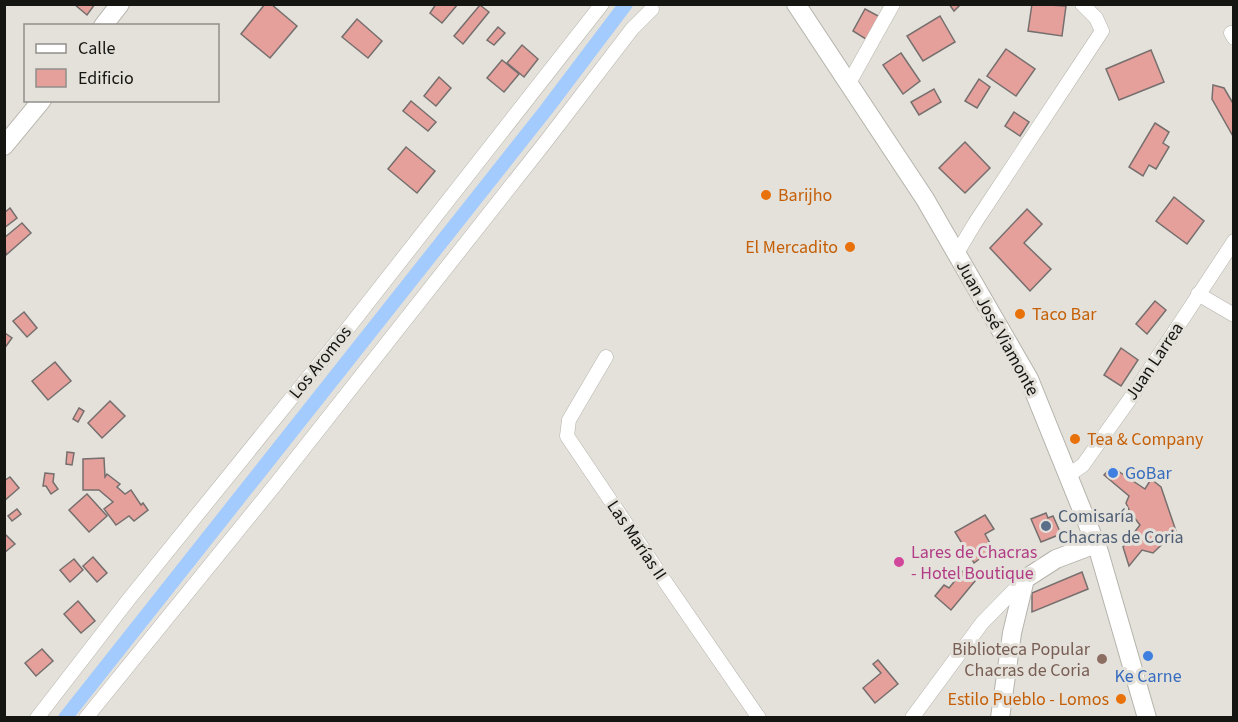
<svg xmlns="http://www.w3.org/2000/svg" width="1238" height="722" font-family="'Source Sans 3',sans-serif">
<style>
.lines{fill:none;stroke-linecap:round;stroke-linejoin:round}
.canal{stroke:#a4cbfe;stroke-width:14}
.building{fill:#e5a09b;stroke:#766f6e;stroke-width:1.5}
.minor-casing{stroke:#b5b3ac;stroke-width:15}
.major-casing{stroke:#b5b3ac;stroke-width:20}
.minor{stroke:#fff;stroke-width:14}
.major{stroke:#fff;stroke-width:18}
.food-dot{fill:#e8710a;stroke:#e4e1da;stroke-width:2}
.shop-dot{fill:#3f7fe0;stroke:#e4e1da;stroke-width:2}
.service-dot{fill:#5c6f8a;stroke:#e4e1da;stroke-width:2}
.hotel-dot{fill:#d1479c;stroke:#e4e1da;stroke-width:2}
.education-dot{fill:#8d6e63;stroke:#e4e1da;stroke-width:2}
.labels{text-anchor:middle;stroke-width:6;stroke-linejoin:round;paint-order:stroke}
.food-label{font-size:18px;fill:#c56008;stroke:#e4e1da;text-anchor:start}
.street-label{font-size:18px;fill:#151512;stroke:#e4e1da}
.shop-label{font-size:18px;fill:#366cbe;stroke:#e4e1da;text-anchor:start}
.service-label{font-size:18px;fill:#4e5e75;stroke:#e4e1da;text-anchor:start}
.hotel-label{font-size:18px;fill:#b23c85;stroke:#e4e1da;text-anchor:start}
.education-label{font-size:18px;fill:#785e54;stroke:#e4e1da;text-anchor:end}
</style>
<rect width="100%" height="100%" fill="#e4e1da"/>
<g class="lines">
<polyline class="canal" points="65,718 546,110 626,4"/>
</g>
<g class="building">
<polygon points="74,4 95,4 87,15"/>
<polygon points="265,4 271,4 297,26 270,58 241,34"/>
<polygon points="436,4 458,4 442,23 430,13"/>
<polygon points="949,4 961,4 954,11"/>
<polygon points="1032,4 1066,6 1062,36 1028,31"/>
<polygon points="480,5 489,12 463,44 454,36"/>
<polygon points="865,9 882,18 869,41 853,31"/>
<polygon points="940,16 955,42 923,61 907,36"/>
<polygon points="357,19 382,41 368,58 342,37"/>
<polygon points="498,27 505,33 494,45 487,40"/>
<polygon points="522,45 538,59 524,77 507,63"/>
<polygon points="1006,49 1035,69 1016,96 987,76"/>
<polygon points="1151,50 1164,82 1119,100 1106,69"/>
<polygon points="901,53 920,81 903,94 883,65"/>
<polygon points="502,60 519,74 504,92 487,78"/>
<polygon points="439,77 451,88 436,106 424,96"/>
<polygon points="979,79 990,87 977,108 965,101"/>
<polygon points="1213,85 1224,88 1234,105 1234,138 1212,99"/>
<polygon points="934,89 941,102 919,115 911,102"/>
<polygon points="411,101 436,122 428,131 403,111"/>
<polygon points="1014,112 1029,122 1020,136 1005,126"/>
<polygon points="1155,123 1169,132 1163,143 1169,147 1156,169 1149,165 1143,176 1129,167"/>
<polygon points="965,142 990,168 965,193 939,168"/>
<polygon points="406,147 435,171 417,193 388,169"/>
<polygon points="1174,197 1204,221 1187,244 1156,221"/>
<polygon points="10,208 17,218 4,228 4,213"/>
<polygon points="1027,209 1042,224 1024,243 1051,269 1030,291 990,248"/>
<polygon points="22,223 31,233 6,255 4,238"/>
<polygon points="1155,301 1166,310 1147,334 1136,324"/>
<polygon points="24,312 37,328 27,337 13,321"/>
<polygon points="5,333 12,338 4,349 4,334"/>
<polygon points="1121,348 1138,360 1121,386 1104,375"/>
<polygon points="55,362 71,381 48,400 32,381"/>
<polygon points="110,401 125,416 102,438 88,423"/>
<polygon points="79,408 84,411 78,422 73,419"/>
<polygon points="67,452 74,453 72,465 66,464"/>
<polygon points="104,458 105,477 107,474 120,484 117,487 125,494 131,490 141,505 143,503 148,510 134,521 129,516 116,525 104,509 113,502 99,490 83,490 83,459"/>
<polygon points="1112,467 1145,489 1151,479 1161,487 1176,531 1153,553 1142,550 1129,566 1123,547 1140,525 1130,512 1126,503 1129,496 1104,475"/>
<polygon points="45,473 54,474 53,482 58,489 51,494 46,486 43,486"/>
<polygon points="10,477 19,488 4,501 4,481"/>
<polygon points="87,494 107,516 89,532 69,510"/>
<polygon points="17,509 21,514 12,521 8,516"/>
<polygon points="1046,513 1048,518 1053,516 1061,534 1041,542 1031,519"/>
<polygon points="985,515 994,529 985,534 993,549 974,563 955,532"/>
<polygon points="4,533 15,544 4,553"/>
<polygon points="93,557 107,573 97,582 83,566"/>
<polygon points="74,559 83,570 70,582 60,570"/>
<polygon points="963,571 975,581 951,610 935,596 944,585 949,588"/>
<polygon points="1082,572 1088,589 1032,612 1032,593"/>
<polygon points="78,601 95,621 81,633 64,614"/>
<polygon points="42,649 53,661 36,676 25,663"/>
<polygon points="878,660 898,684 875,703 863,688 881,673 873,664"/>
</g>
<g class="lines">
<g class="minor-casing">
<g id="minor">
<polyline points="1231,33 1234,38"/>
<polyline points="849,83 893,4"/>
<polyline points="957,253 975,223 1102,31 1096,18 1082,4"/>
<polyline points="1198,294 1234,315"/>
<polyline points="606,357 569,420 567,436 666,583 759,718"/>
<polyline points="1069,475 1083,465 1132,396 1234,241"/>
<polyline points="37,718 129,599 345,332 602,4"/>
<polyline points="86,718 275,485 547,140 632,29 652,9"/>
<polyline points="912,718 982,623 1024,580"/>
</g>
</g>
<g class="major-casing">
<g id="major">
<polyline points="796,4 925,199 1029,379 1099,552 1147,718"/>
<polyline points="103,26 120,4"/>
<polyline points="4,146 42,100"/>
<polyline points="1000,718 1012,633 1025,579 1056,559 1096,544"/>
</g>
</g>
<use href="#minor" class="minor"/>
<use href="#major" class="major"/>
</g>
<g class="food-dot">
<circle cx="766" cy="195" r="6"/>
<circle cx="850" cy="247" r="6"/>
<circle cx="1020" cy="314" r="6"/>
<circle cx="1075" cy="439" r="6"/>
<circle cx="1121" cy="699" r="6"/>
</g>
<g class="shop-dot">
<circle cx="1113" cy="473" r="6"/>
<circle cx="1148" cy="656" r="6"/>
</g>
<circle class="service-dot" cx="1046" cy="526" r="6"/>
<circle class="hotel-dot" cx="899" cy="562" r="6"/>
<circle class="education-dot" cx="1102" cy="659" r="6"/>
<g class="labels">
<g class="food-label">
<text x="778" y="201">Barijho</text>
<text x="838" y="253" text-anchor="end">El Mercadito</text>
<text x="1032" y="320">Taco Bar</text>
<text x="1087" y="445">Tea &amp; Company</text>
<text x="1109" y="705" text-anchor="end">Estilo Pueblo - Lomos</text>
</g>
<g class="street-label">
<text transform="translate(998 328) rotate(61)" y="6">Juan José Viamonte</text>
<text transform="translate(1154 361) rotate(-56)" y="6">Juan Larrea</text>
<text transform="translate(320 362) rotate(-51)" y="6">Los Aromos</text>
<text transform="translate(637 540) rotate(56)" y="6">Las Marías II</text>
</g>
<g class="shop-label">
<text x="1125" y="479">GoBar</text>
<text x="1148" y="682" text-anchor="middle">Ke Carne</text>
</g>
<g class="service-label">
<text x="1058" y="522">Comisaría<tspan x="1058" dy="21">Chacras de Coria</tspan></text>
</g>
<g class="hotel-label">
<text x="911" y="558">Lares de Chacras<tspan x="911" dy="21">- Hotel Boutique</tspan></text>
</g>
<g class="education-label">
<text x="1090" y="655">Biblioteca Popular<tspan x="1090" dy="21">Chacras de Coria</tspan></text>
</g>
</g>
<rect width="1238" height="722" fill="none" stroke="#151512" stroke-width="12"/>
<rect x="24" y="24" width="195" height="78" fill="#e4e1da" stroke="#918f8a" stroke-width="1.5"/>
<rect x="36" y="44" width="30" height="9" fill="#ffffff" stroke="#918f8a" stroke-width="1.5"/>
<text x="78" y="54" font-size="18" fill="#151512">Calle</text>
<rect x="36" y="69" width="30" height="18" fill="#e5a09b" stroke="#918f8a" stroke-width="1.5"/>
<text x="78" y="84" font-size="18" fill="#151512">Edificio</text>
</svg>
